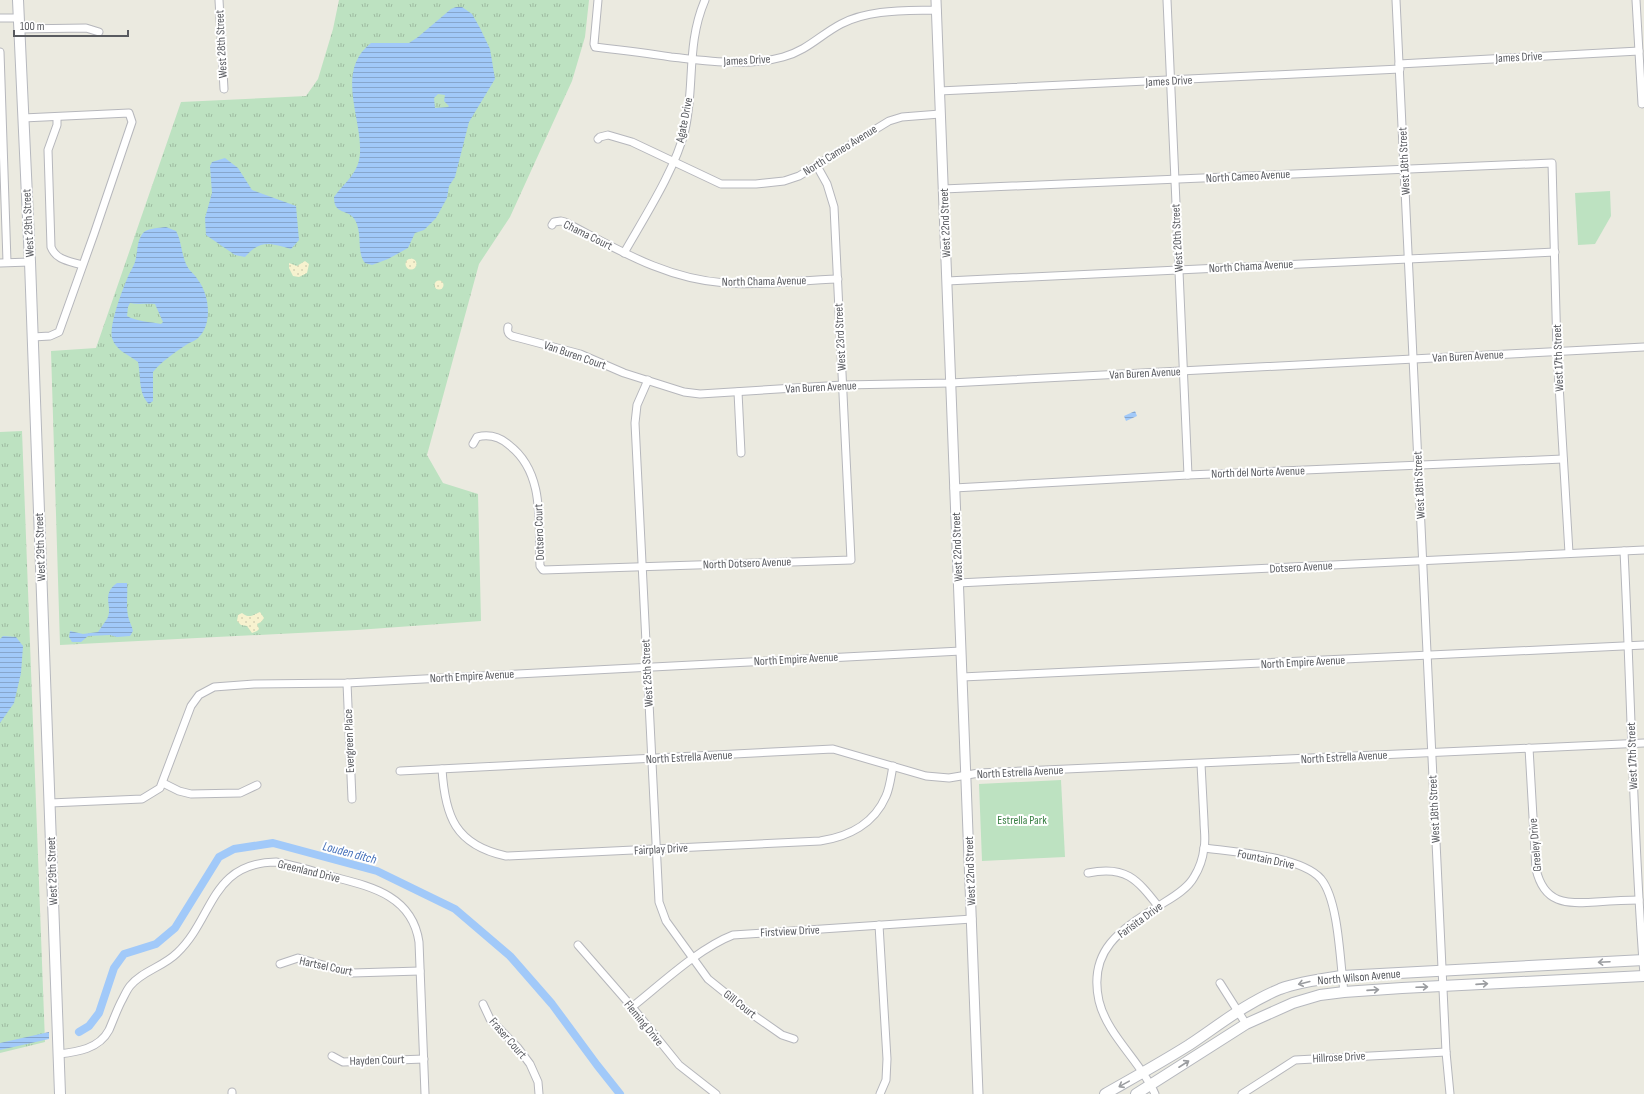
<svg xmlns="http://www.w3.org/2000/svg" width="1644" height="1094" font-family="'Sofia Sans Condensed',sans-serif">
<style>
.grass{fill:url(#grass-tufts)}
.sand{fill:url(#sand-dots)}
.park{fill:#bde2c1}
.water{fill:url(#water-rules);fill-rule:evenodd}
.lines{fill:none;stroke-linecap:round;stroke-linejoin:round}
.canal{stroke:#a1c9f9;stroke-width:8}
.minor-casing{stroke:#b6b7bc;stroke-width:9}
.tertiary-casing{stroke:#b6b7bc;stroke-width:11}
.secondary-casing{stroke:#b6b8be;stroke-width:12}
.minor{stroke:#fff;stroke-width:7}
.tertiary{stroke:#fff;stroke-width:9}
.secondary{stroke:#fff;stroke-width:10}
.oneway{stroke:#9b9da0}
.labels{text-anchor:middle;stroke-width:4;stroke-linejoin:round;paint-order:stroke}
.street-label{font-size:12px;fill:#595b60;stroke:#fff}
.park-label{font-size:12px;fill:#397f44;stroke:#fff}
.water-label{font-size:13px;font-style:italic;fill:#4772ba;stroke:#fff}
</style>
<defs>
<pattern id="grass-tufts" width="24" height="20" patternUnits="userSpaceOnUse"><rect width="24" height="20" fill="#bde2c1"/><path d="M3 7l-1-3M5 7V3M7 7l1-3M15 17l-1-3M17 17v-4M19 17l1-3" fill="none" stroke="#9dbaa0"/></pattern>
<pattern id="sand-dots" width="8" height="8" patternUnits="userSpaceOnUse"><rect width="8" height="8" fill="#f7f2cf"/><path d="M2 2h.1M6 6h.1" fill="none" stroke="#d6d2b4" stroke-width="1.8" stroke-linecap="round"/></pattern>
<pattern id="water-rules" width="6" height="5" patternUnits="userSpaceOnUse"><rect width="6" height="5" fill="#a1c9f9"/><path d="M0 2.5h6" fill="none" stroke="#86a6cd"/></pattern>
</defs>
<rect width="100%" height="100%" fill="#ebeae0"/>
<g class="grass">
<polygon points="339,0 589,0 585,37 572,81 510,217 479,264 427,455 443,483 478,494 481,621 357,630 60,645 51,351 96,348 181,102 306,96 318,79 333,29"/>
<polygon points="22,431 45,1042 0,1053 0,432"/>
</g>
<g class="sand">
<circle cx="411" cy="264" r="5.5"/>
<polygon points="305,261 309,264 307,273 299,277 293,276 289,268 289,263 297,266"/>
<circle cx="439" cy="285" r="4.5"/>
<path d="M260,612L264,618L261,622L257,624L259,629L257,631L252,633L247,626L241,625L237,621L238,615L242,613C250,619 252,615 260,612Z"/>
</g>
<g class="park">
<polygon points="1610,191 1611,216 1595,244 1578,245 1575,193"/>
<polygon points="1061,780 1065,857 982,861 979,784"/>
</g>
<g class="water">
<path d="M456,7H462L472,14L480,28L490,49L495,79L469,122L455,177L449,186L447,198L436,218L424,230L415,233L408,248L388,259L372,265L365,263C356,252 363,234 355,220C348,208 334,216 334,197C345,182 359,173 360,153C362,117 335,71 371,43H409L418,37L451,9ZM438,94L445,95L444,101L449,106L448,107L435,108L434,98Z"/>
<path d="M225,158L238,168L252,190L296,206L299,240L291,249C270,243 261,239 245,257L235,255L206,235L205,218L212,193L210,166L212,162Z"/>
<path d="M166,227L176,231C182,242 181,254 187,266C190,272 195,274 198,280C209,294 213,323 199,337C196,341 190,342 186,345C174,353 162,361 153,372V401L149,404C138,394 141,375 138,362C128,354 116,351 112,338C109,325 122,291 127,279C129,273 133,268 135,262C138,253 136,242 143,233C148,228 159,228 166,227ZM130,303C138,305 146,303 155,304L163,322L161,324C151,322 135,321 127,316L128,307Z"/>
<polygon points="1135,411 1137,416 1126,421 1124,416"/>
<path d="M117,583H127C128,594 126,605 128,616C129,621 132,626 133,631L130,636L117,637L110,635L88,636L81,642H72L69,637L70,631L83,634L98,632C101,628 104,623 107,619C114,607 100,595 117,583Z"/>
<polygon points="3,636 16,637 23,646 21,673 14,703 0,723 0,639"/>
<polygon points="49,1032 49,1039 0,1050 0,1043"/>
</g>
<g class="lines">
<polyline class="canal" points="79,1032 89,1026 99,1013 114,968 124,954 156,944 175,928 219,857 234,849 273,843 377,871 455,909 510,956 552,1004 597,1065 620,1094"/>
<g class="minor-casing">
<g id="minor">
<polyline points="219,0 224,89"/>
<path d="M598,0L594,44L595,47C621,50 646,53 671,57C708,61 747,67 783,57C808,50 820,35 841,24C870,9 905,11 937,10"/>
<polyline points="1167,0 1188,475"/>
<polyline points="1396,0 1446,1052 1450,1094"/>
<polyline points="1636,0 1642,104"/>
<polyline points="0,18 19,18"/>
<polyline points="19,29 86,28 99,32"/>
<polyline points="0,52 7,262"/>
<polyline points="1399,64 1639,51"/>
<polyline points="939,91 1400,69"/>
<path d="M57,117V125L48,150L51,247C56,260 69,261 82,265"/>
<polyline points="23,118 129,113 132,122 94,234 59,332 50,336 33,337"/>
<polyline points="598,139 600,137 608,135 632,142 721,184 756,184 784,181 799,176 889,121 902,117 940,114"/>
<polyline points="943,189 1552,163 1557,351 1569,553"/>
<path d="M552,225L554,222L561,221L565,222C617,249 665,279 725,283C762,286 800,280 838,279"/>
<path d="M624,253C645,216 675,170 685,130C695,86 686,44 705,0"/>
<polyline points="0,263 30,262"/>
<polyline points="947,281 1555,252"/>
<path d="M508,327C507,332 508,334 512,336L580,354L624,373L684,392L700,394L843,385L950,383L1644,347"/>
<polyline points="648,380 637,405 635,423 659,902 666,921 708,979 749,1012 782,1035 794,1039"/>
<polyline points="738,392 741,453"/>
<path d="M473,444L477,437C489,434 500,437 509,445C546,473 538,525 540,566L543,570L851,560L834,207L827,184L817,166"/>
<polyline points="954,488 1188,475 1563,459"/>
<path d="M1624,551C1631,692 1633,833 1644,975"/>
<polyline points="958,583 1644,550"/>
<polyline points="962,677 1644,645"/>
<polyline points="347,683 352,799"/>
<path d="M1529,748L1536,869C1544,904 1566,904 1596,902C1610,901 1625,900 1639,900"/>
<path d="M442,769C445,816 455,845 506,856L820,841C848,837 874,824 886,796C890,787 891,776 893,766"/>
<polyline points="400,771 833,749 926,776 949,778 979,773 1644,743"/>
<polyline points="163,783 179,791 191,794 240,793 257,785"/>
<polyline points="50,803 142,799 160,788 191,706 199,695 214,687 254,684 347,683 961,651"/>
<path d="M1204,848C1234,852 1301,856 1321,879C1339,901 1340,963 1344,992"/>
<path d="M1088,873C1125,865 1137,879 1158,906"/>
<polyline points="879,925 887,1059 886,1080 880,1094"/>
<polyline points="578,945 632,1007 679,1065 716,1094"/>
<polyline points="280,964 298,958 352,973 420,971"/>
<polyline points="1220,983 1246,1024"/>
<polyline points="483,1004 490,1019 518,1048 530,1064 538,1082 539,1094"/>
<path d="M632,1007C661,984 699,948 733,935L972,919"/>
<path d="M59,1054C77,1052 99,1049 109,1030C113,1021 116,1012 121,1002C124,997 126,991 130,986C142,971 163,967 177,953C214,918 210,863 276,862C294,865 312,871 330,876C368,886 412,894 419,942L425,1094"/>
<polyline points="332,1056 343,1062 424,1059"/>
<polyline points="232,1092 232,1094"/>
<path d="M1155,1094C1142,1063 1107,1035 1099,1001C1087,947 1125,927 1165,902C1175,896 1188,888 1194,877C1199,869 1203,857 1204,848C1206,840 1204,830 1204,821C1203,802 1202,783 1201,764"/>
<polyline points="1242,1094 1295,1060 1446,1052"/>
</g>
</g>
<g class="tertiary-casing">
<polyline id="tertiary" points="936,0 978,1094"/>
</g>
<g class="secondary-casing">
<g id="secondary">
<polyline points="18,0 30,262 60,1094"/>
<path d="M1105,1094C1133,1078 1162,1062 1189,1045C1219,1025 1246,1003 1280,989C1299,982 1322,979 1342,976L1644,960"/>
<polyline points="1136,1094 1246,1024 1293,1003 1320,995 1344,992 1402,988 1644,976"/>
</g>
</g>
<use href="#minor" class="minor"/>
<use href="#tertiary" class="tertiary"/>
<use href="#secondary" class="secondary"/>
</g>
<defs><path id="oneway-shaft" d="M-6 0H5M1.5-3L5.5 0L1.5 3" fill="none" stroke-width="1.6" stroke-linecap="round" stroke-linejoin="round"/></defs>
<g class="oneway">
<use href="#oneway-shaft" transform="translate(1604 962) rotate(177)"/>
<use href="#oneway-shaft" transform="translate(1304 983) rotate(166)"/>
<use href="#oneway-shaft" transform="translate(1482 984) rotate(-4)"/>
<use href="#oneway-shaft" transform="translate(1422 987) rotate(-2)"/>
<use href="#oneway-shaft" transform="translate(1373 990) rotate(-4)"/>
<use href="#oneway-shaft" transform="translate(1184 1064) rotate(-33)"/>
<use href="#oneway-shaft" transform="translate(1124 1084) rotate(151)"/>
</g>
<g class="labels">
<g class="street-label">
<text transform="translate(221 44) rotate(-93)" y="4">West 28th Street</text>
<text transform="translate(1519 57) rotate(-3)" y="4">James Drive</text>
<text transform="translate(747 60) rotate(-3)" y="4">James Drive</text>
<text transform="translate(1169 81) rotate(-3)" y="4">James Drive</text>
<text transform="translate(684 120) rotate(-79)" y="4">Agate Drive</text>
<text transform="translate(840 150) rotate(-32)" y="4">North Cameo Avenue</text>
<text transform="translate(1404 161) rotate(-93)" y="4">West 18th Street</text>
<text transform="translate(1248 176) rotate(-3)" y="4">North Cameo Avenue</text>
<text transform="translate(28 223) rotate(-93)" y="4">West 29th Street</text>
<text transform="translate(945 223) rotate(-92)" y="4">West 22nd Street</text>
<text transform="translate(588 235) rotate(26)" y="4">Chama Court</text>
<text transform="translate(1177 238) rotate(-93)" y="4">West 20th Street</text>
<text transform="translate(1251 266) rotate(-3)" y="4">North Chama Avenue</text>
<text transform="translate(764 281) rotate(-1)" y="4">North Chama Avenue</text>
<text transform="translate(840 337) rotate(-93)" y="4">West 23rd Street</text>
<text transform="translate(575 355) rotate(19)" y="4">Van Buren Court</text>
<text transform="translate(1468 356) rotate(-3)" y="4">Van Buren Avenue</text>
<text transform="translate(1558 358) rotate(-92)" y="4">West 17th Street</text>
<text transform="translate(1145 373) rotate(-3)" y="4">Van Buren Avenue</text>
<text transform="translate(821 387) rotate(-3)" y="4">Van Buren Avenue</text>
<text transform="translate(1258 472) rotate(-2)" y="4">North del Norte Avenue</text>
<text transform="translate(1419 485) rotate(-93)" y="4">West 18th Street</text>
<text transform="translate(539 532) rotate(-92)" y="4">Dotsero Court</text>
<text transform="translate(40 547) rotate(-92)" y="4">West 29th Street</text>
<text transform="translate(957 547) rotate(-92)" y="4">West 22nd Street</text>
<text transform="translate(747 563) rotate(-2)" y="4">North Dotsero Avenue</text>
<text transform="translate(1301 567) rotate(-3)" y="4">Dotsero Avenue</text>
<text transform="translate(796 659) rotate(-3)" y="4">North Empire Avenue</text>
<text transform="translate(1303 662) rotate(-3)" y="4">North Empire Avenue</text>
<text transform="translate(647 673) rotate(-93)" y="4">West 25th Street</text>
<text transform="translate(472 676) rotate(-3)" y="4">North Empire Avenue</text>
<text transform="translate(349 741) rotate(-92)" y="4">Evergreen Place</text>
<text transform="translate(1632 756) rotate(-92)" y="4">West 17th Street</text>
<text transform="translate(689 757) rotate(-3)" y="4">North Estrella Avenue</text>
<text transform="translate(1344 757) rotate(-3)" y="4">North Estrella Avenue</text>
<text transform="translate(1020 772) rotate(-3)" y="4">North Estrella Avenue</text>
<text transform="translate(1434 809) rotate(-93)" y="4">West 18th Street</text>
<text transform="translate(1535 845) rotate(-95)" y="4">Greeley Drive</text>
<text transform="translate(661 849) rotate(-3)" y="4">Fairplay Drive</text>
<text transform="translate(1266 859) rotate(12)" y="4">Fountain Drive</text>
<text transform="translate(52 871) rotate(-92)" y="4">West 29th Street</text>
<text transform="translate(309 871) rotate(14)" y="4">Greenland Drive</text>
<text transform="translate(970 871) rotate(-92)" y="4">West 22nd Street</text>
<text transform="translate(1140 920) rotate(-36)" y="4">Farisita Drive</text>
<text transform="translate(790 931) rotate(-3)" y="4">Firstview Drive</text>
<text transform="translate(326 966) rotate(12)" y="4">Hartsel Court</text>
<text transform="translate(1359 977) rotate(-5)" y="4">North Wilson Avenue</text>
<text transform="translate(740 1004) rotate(38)" y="4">Gill Court</text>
<text transform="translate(644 1023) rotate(51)" y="4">Fleming Drive</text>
<text transform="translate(508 1038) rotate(49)" y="4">Fraser Court</text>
<text transform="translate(1339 1057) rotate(-3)" y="4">Hillrose Drive</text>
<text transform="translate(377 1060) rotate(-2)" y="4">Hayden Court</text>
</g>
<g class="park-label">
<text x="1022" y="824">Estrella Park</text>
</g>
<g class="water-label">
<text transform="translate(350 852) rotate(15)" y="5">Louden ditch</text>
</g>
</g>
<path d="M14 30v6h114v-6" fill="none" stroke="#595b60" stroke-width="2"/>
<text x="20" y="30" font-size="12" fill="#595b60" stroke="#ffffff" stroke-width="3" paint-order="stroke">100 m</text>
</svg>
